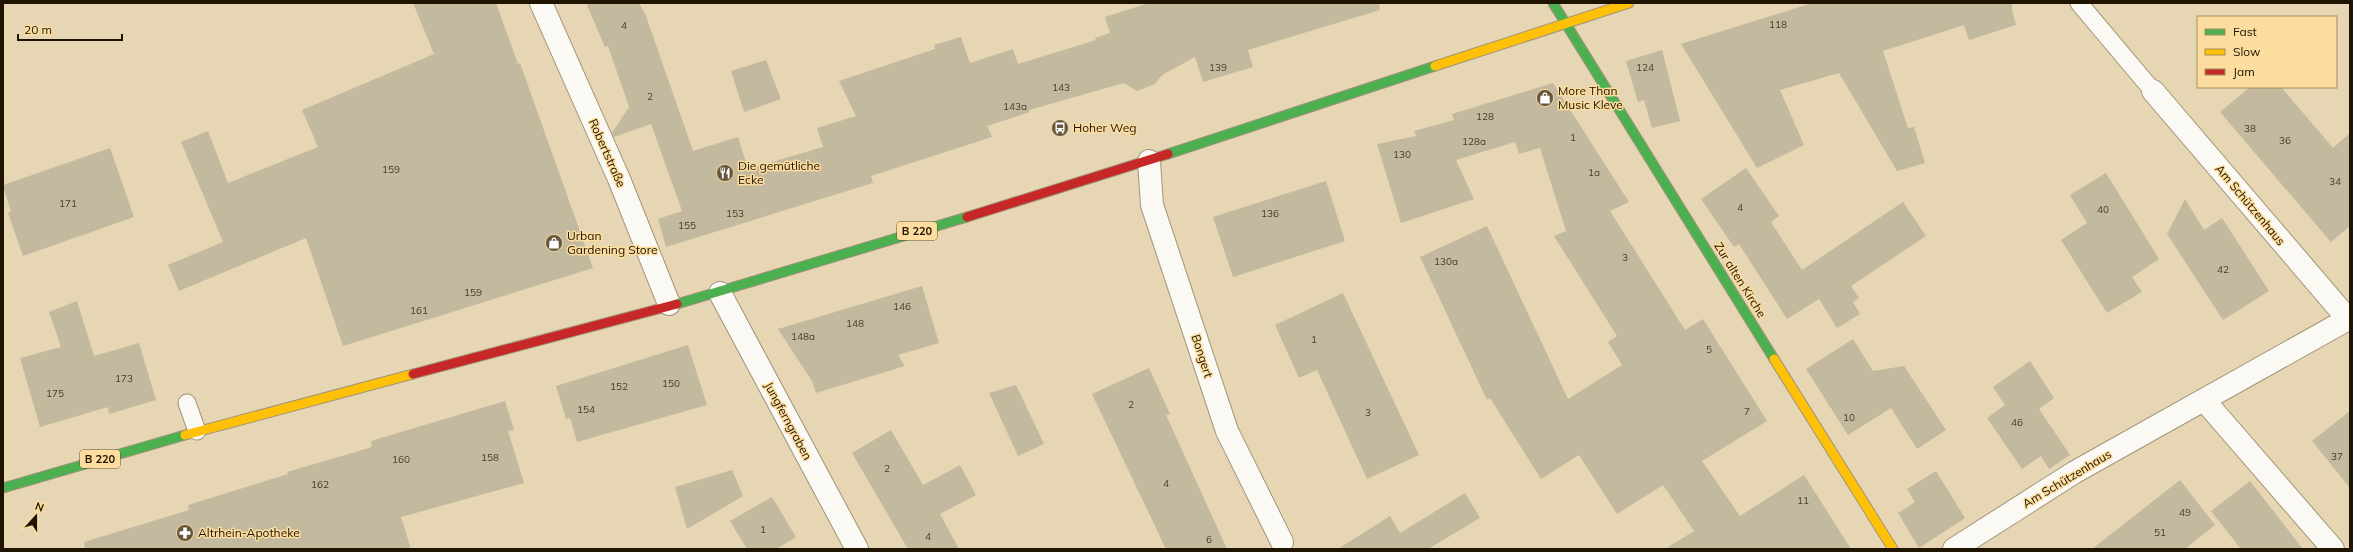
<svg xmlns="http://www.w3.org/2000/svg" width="2353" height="552" font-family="Mulish,sans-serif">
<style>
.building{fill:#c2b99e}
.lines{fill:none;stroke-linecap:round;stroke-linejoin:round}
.lane-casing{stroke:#a19479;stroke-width:19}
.street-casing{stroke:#a19479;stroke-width:24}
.fast-casing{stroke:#a19479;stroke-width:11}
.slow-casing{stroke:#a19479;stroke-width:11}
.jam-casing{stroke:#a19479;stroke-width:11}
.lane{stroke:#fbf9f4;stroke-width:17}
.street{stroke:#fbf9f4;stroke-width:22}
.fast{stroke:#4caf50;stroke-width:9}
.slow{stroke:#ffc107;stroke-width:9}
.jam{stroke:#c62828;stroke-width:9}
.labels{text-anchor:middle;stroke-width:3;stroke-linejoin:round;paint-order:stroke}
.number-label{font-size:10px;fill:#483d28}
.shield{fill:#fcdd9f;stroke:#615030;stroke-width:1}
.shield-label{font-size:11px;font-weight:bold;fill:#1f1400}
.poi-label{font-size:12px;fill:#1f1400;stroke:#fcdd9f;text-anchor:start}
.street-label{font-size:12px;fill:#1f1400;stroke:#fcdd9f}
</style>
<rect width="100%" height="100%" fill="#e7d6b4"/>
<g class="building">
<polygon points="413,3 496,3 518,64 520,63 593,268 343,346 306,238 179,291 168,265 223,242 181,142 208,131 228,183 318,147 302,110 434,54"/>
<polygon points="586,3 639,3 646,16 693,151 738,137 748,169 823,147 817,128 856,116 839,81 935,49 934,45 961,37 970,63 1013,49 1018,64 1096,40 1095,38 1110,33 1105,17 1149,3 1379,3 1380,10 1248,50 1253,67 1203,82 1195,57 1162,75 1155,84 1137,91 1124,83 1029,110 1030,112 987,126 992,137 871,176 873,183 666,247 658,219 682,211 651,124 614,137 612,133 629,107 608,46 605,47"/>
<polygon points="1812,3 2012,3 2012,10 2016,25 1969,40 1964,25 1883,51 1908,128 1914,127 1925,163 1897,171 1839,73 1780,90 1804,145 1757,168 1681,44"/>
<polygon points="1662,50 1680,121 1652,128 1644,100 1638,102 1626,61"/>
<polygon points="766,60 781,99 744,112 731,71"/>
<polygon points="1553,83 1629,202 1610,211 1685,330 1703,319 1767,421 1702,461 1740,516 1804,475 1851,549 1665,549 1694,531 1663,485 1617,514 1579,455 1541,479 1490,398 1487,400 1420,257 1487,226 1568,399 1622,365 1608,342 1617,336 1554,236 1566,231 1540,148 1519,154 1515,142 1456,160 1474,199 1401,223 1377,144 1416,136 1414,131 1454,120 1452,114"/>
<polygon points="2250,87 2281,87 2333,148 2350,133 2350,226 2331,242 2220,112"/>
<polygon points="110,148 134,217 23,256 8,213 11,212 3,185"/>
<polygon points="1746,168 1779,216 1771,222 1802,270 1903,202 1926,236 1851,286 1859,298 1853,302 1860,314 1837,328 1819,299 1787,319 1739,244 1734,247 1701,199"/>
<polygon points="2106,173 2159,259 2132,277 2142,292 2107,313 2061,240 2087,223 2070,195"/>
<polygon points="1326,181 1345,241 1233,277 1213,217"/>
<polygon points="2185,199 2204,230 2222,218 2269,291 2223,320 2167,234"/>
<polygon points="922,286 939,343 898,355 905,366 816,393 812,381 778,329"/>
<polygon points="1343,293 1419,455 1367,479 1317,370 1299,378 1275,325"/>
<polygon points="77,301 94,356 139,343 156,400 109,414 108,407 40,427 20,358 61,347 49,312"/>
<polygon points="1853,339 1873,371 1904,366 1946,430 1917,449 1891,408 1848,435 1806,369"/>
<polygon points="688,345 707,405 577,442 570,418 566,419 556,386"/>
<polygon points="2030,361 2054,398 2039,409 2070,455 2049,469 2041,456 2022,469 1987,418 2005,405 1993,387"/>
<polygon points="1149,368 1170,414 1166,415 1227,549 1166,549 1092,394"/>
<polygon points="1016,385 1044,444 1018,456 989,393"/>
<polygon points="505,401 514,430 508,431 524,483 401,517 411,549 85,549 84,542 189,510 188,505 288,474 287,472 369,448 372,446 371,441"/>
<polygon points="2350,411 2350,488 2312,441"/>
<polygon points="891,430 923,485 960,465 976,495 940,514 959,549 908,549 852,453"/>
<polygon points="732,470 743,496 687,529 675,487"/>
<polygon points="1936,471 1965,518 1919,548 1898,513 1915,502 1907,489"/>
<polygon points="2180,480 2215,525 2185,549 2092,549"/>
<polygon points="2250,481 2303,549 2241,549 2211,511"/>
<polygon points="1465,493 1480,518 1428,549 1338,549 1390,516 1400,533"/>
<polygon points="772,497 796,537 776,549 747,549 730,521"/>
</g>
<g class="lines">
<g class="lane-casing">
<g id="lane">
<polyline points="2079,3 2153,91"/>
<polyline points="187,403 197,431"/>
</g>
</g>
<g class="street-casing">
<g id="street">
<polyline points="541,3 619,179 669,304"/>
<polyline points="2153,91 2348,319"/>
<polyline points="1149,161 1152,205 1227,431 1282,542"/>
<polyline points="720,293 857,549"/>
<polyline points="2204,400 2333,549"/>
<polyline points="1954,549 2075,472 2350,318"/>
</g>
</g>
<g class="fast-casing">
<g id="fast">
<polyline points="1553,3 1774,359"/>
<polyline points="1168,154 1435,66"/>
<polyline points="677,304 967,217"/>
<polyline points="3,488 185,435"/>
</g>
</g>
<g class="slow-casing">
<g id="slow">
<polyline points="1435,66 1629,3"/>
<polyline points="1774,359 1893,549"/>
<polyline points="185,435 413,374"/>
</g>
</g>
<g class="jam-casing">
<g id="jam">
<polyline points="967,217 1168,154"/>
<polyline points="413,374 677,304"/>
</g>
</g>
<use href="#lane" class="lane"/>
<use href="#street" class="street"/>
<use href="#fast" class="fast"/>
<use href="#slow" class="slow"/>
<use href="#jam" class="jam"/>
</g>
<defs>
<g id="shop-disc" transform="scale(0.9)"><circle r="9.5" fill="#65583f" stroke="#fcdd9f"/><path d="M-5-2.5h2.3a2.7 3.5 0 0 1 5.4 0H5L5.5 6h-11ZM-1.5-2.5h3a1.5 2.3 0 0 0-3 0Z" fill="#fff"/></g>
<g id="bus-disc" transform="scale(0.9)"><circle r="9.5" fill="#65583f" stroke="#fcdd9f"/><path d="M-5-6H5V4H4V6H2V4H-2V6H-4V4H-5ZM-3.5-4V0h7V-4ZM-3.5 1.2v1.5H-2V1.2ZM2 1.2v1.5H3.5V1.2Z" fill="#fff"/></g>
<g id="restaurant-disc" transform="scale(0.9)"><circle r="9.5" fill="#65583f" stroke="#fcdd9f"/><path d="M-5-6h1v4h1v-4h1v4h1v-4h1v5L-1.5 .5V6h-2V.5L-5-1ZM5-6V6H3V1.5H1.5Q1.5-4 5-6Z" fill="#fff"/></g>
<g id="pharmacy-disc" transform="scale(0.9)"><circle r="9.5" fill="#65583f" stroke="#fcdd9f"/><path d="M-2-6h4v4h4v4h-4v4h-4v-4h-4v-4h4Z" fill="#fff"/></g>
</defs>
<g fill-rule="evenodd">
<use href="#shop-disc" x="1545" y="98"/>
<use href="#bus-disc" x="1060" y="128"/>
<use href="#restaurant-disc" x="725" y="173"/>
<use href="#shop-disc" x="554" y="243"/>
<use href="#pharmacy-disc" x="185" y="533"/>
</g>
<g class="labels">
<g class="number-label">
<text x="1778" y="28">118</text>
<text x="624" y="29">4</text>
<text x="1218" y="71">139</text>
<text x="1645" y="71">124</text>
<text x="1061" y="91">143</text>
<text x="650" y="100">2</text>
<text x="1015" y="110">143a</text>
<text x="1485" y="120">128</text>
<text x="2250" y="132">38</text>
<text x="1573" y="141">1</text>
<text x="2285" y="144">36</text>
<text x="1474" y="145">128a</text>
<text x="1402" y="158">130</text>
<text x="391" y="173">159</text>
<text x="1594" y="176">1a</text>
<text x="2335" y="185">34</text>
<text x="68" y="207">171</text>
<text x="1740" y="211">4</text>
<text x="2103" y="213">40</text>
<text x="735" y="217">153</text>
<text x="1270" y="217">136</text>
<text x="687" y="229">155</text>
<text x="1625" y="261">3</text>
<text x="1446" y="265">130a</text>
<text x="2223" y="273">42</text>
<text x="473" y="296">159</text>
<text x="902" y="310">146</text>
<text x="419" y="314">161</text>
<text x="855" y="327">148</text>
<text x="803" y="340">148a</text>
<text x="1314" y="343">1</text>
<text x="1709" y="353">5</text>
<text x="124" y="382">173</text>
<text x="671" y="387">150</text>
<text x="619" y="390">152</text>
<text x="55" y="397">175</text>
<text x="1131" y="408">2</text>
<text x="586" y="413">154</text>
<text x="1747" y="415">7</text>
<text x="1368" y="416">3</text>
<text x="1849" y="421">10</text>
<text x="2017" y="426">46</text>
<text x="2337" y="460">37</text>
<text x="490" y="461">158</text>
<text x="401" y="463">160</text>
<text x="887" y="472">2</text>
<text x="1166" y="487">4</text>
<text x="320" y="488">162</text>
<text x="1803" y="504">11</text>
<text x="2185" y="516">49</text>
<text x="763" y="533">1</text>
<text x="2160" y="536">51</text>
<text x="928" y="540">4</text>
<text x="1209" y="543">6</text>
</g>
<g class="shield">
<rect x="897" y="222" width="40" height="18" rx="3"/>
<rect x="80" y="450" width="40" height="18" rx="3"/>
</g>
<g class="shield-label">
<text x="917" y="235">B 220</text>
<text x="100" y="463">B 220</text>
</g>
<g class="poi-label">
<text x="1558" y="95">More Than<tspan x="1558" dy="14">Music Kleve</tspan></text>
<text x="1073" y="132">Hoher Weg</text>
<text x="738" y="170">Die gemütliche<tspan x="738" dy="14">Ecke</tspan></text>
<text x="567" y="240">Urban<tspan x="567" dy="14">Gardening Store</tspan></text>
<text x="198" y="537">Altrhein-Apotheke</text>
</g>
<g class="street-label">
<text transform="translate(607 153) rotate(66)" y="4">Robertstraße</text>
<text transform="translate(2250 205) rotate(50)" y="4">Am Schützenhaus</text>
<text transform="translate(1740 280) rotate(58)" y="4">Zur alten Kirche</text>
<text transform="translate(1202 356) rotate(72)" y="4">Bongert</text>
<text transform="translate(788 421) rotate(62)" y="4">Jungferngraben</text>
<text transform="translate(2067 479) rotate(-31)" y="4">Am Schützenhaus</text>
</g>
</g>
<rect width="2353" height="552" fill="none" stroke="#1f1400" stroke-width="8"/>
<rect x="2197" y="16" width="140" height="72" fill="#fcdd9f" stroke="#a48d5f"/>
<rect x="2205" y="29" width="20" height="6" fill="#4caf50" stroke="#a48d5f"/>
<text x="2233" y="36" font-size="12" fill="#1f1400">Fast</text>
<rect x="2205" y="49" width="20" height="6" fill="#ffc107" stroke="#a48d5f"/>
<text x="2233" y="56" font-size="12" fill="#1f1400">Slow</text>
<rect x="2205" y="69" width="20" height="6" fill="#c62828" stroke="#a48d5f"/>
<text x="2233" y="76" font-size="12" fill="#1f1400">Jam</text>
<g transform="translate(36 516) rotate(21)" stroke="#fcdd9f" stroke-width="3" paint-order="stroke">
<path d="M0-3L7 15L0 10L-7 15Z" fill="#1f1400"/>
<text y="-6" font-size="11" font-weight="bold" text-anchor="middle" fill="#1f1400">N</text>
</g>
<path d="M18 34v6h104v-6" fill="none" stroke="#1f1400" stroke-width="2"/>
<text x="24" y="34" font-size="12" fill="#1f1400" stroke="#fcdd9f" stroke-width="3" paint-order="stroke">20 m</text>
</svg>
